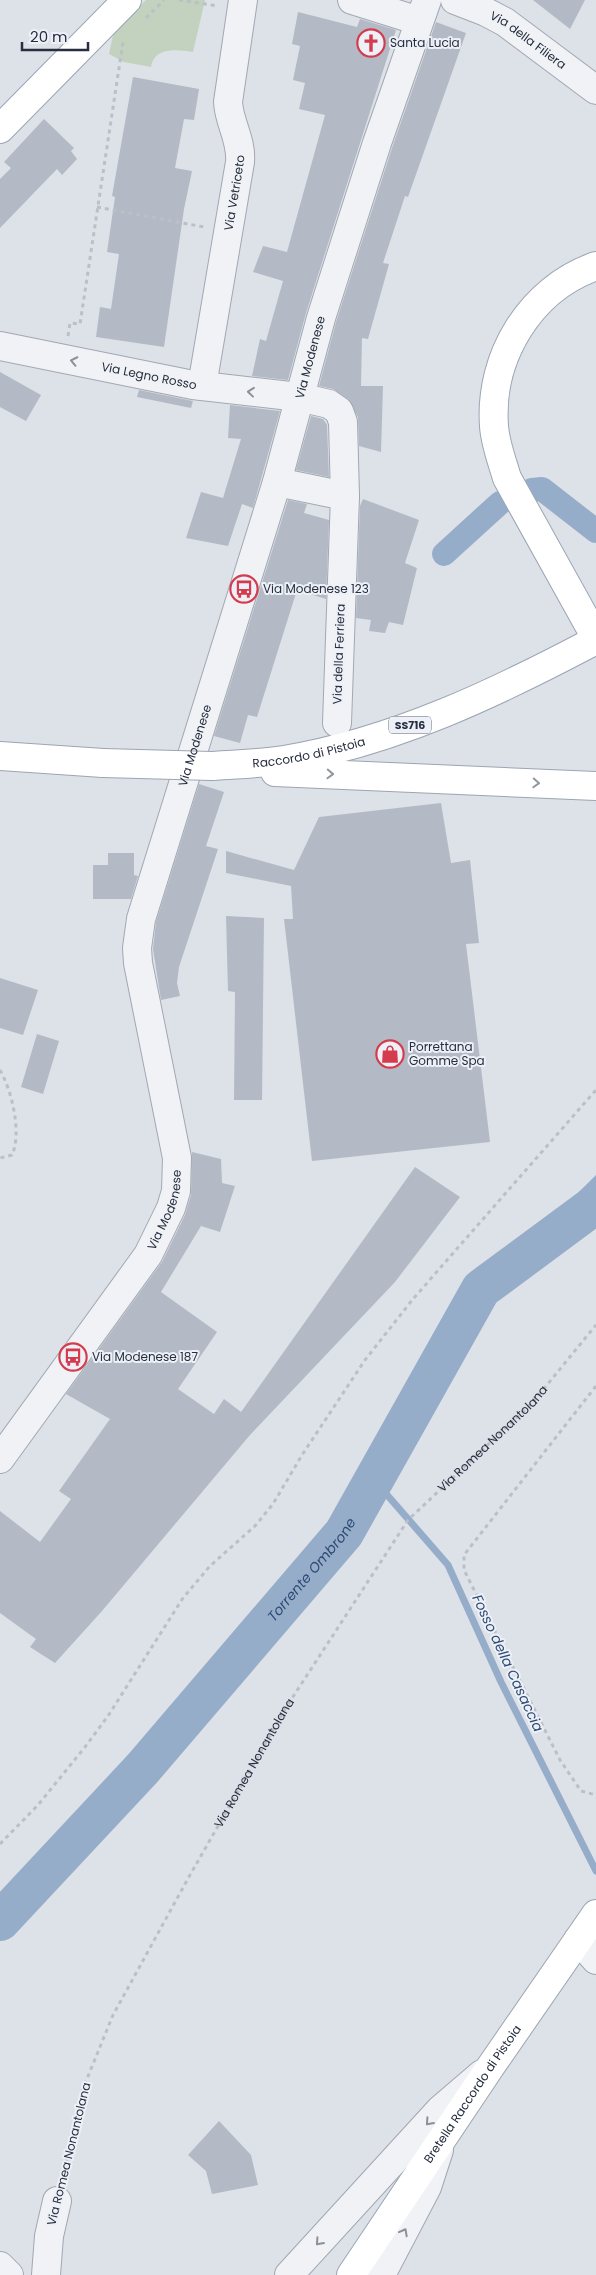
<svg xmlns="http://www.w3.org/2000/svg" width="596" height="2275" font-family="Poppins,sans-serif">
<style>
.green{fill:#c2d2be}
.water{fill:#96adca}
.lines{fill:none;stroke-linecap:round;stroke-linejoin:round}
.stream{stroke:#96adca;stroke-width:7}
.canal{stroke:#96adca;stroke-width:24}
.river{stroke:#96adca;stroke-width:40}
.building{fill:#b4bac5}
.minor-casing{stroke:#a2a8b2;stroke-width:30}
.major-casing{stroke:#9ca5b4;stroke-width:30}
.path{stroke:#bbbfc6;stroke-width:3;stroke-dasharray:4 4;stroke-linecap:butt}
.minor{stroke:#f0f2f6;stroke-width:28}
.major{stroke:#fff;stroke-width:28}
.major-bridge-casing{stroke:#9ca5b4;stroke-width:30;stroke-linecap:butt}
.major-bridge{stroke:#fff;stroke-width:28}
.oneway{stroke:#8b909a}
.oneway2{stroke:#92969f}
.labels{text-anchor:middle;stroke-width:4;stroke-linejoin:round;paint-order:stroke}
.shield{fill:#edf0f6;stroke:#626876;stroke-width:1}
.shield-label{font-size:11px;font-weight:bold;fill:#262e3f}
.street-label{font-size:12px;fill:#262e3f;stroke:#edf0f6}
.poi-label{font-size:12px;fill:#262e3f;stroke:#edf0f6;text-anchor:start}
.water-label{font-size:14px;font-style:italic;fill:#2e4b75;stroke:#edf0f6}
</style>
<rect width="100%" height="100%" fill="#dde1e8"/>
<path class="green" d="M146,0H205L193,52C177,50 155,46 151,67L124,62L109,54L114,31Z"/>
<polygon class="water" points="596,1175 596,1224 481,1289"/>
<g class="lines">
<polyline class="stream" points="375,1481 448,1565 501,1682 596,1871"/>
<g class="canal">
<polyline points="532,490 542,489 596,531"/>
<polyline points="444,554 500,503"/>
</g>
<path class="river" id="s1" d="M0,1921L143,1768L344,1533L481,1289L596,1204"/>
</g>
<g class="building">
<polygon points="533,0 585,0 570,29"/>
<polygon points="298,12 357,27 360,19 396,30 306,313 288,380 252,376 260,339 266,341 283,281 253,272 263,246 287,252 325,115 299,109 305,83 293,80 300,46 292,44"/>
<polygon points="436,22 466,33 408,197 405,196 383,263 389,264 368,339 362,338 361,386 383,386 381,452 359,446 358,417 348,399 333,389 319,386 336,322 392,148"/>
<polygon points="133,77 199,89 194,120 184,119 175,168 192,171 184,209 164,347 96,337 100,307 111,309 119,254 107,252 115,197 112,196"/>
<polygon points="44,119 74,148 71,151 77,159 62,175 57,169 0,228 0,179 11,168 4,162"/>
<polygon points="0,372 41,395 26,421 0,407"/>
<polygon points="139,390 193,401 191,408 137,397"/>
<polygon points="230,405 280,411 253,508 242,504 228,546 186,538 201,492 223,498 241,439 228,438"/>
<polygon points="311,416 323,419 327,425 329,477 296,470"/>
<polygon points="363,499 419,520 405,563 417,568 403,625 389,622 385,633 369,631 371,620 356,618 360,506"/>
<polygon points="288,500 307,504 304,513 329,520 326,599 297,590 257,717 248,715 240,743 214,736"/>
<polygon points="199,784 224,792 206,846 218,849 179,967 177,983 180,996 161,1000 153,949 156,922"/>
<polygon points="441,803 451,863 470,860 479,943 466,944 490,1142 312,1161 284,919 293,919 291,886 226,873 226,851 294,870 319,817"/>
<polygon points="108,853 134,853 134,875 138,876 131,899 93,899 93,865 108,865"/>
<polygon points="226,916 264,918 262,1100 234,1100 235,992 228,991"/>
<polygon points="0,978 38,990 23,1035 0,1028"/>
<polygon points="37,1034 59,1041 43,1094 21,1087"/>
<polygon points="192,1152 221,1159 222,1183 235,1186 220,1232 201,1226 161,1292 217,1332 178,1389 214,1414 224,1399 241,1412 415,1167 460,1197 395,1282 250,1435 102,1611 55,1663 30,1647 36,1639 0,1613 0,1511 40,1542 71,1499 59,1491 110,1419 66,1394 162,1262 185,1215 191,1195"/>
<polygon points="219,2121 251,2155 258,2185 212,2194 206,2171 188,2155"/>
</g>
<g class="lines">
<g class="minor-casing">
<g id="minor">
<polyline points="352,0 419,21"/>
<path id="s3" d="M455,0L486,12L505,22L596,90"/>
<path id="s4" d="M0,346L193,385L299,397L329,404L339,411L343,422L345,496L337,723"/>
<path id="s5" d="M202,386L240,162C242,140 229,123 228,102L243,0"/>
<polyline points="277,482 345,496"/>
<path id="s6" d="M0,1459L148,1255L171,1208L176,1191L177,1158L138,963L137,948L141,919L277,482L321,318L377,143L427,0"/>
<polyline points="578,1940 596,1960"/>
<polyline points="0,2266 9,2275"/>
<polyline points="46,2275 49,2236 57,2201"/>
<polyline points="289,2275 440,2110 482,2074"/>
<polyline points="381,2275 427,2187 439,2150"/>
</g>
</g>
<g class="major-casing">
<g id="major">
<polyline points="0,129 127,0"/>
<path d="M596,266C530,289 489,357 494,426C495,443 502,461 507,478L596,638"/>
<polyline points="0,756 103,763"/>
<path id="s7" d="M212,766C236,764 260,764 284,760C394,742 498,692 596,640"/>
<polyline points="275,772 596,786"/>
<path id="s8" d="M351,2275L491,2066L596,1914"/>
</g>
</g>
<g class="path">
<polyline points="179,0 218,6"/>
<polyline points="146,18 164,0"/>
<polyline points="97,207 204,227"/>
<polyline points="68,336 70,323 80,324 123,42"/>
<path d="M0,1070C12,1091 22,1133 12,1155L0,1158"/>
<polyline points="596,1386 464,1555 464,1570 560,1760 581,1791 596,1795"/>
<polyline points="0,1844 38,1805 85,1747 108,1716 183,1598 210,1566 255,1526 273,1504 302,1455 365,1360 413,1299 596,1090"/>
<path id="s2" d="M63,2178L82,2091L113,2015L190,1875L285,1709L408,1520L533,1402L596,1325"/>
</g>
<use href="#minor" class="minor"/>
<use href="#major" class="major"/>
<g class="major-bridge-casing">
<polyline id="major-bridge" points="103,763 212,766"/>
</g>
<use href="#major-bridge" class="major-bridge"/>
</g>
<defs><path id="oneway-chevron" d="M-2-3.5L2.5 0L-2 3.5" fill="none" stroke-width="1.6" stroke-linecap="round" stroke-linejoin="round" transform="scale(1.25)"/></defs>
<g class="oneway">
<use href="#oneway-chevron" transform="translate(74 361) rotate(-168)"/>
<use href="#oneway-chevron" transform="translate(251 392) rotate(-174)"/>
<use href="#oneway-chevron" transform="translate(429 2122) rotate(132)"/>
<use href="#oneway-chevron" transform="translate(404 2232) rotate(-62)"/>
<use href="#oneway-chevron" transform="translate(319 2242) rotate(132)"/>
</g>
<g class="oneway2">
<use href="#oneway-chevron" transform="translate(330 774) rotate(2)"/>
<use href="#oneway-chevron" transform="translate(536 783) rotate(3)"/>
</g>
<defs>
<g id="church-ring" transform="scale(1.4375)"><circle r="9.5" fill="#edf0f6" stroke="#d43b4c" stroke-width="1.5"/><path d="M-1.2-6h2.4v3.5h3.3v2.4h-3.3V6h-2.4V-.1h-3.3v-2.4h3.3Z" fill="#d43b4c"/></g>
<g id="bus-ring" transform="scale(1.4375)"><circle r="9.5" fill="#edf0f6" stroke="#d43b4c" stroke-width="1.5"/><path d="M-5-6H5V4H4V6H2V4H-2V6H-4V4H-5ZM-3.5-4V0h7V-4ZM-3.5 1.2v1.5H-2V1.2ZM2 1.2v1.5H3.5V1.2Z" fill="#d43b4c"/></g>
<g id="shop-ring" transform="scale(1.4375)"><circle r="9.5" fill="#edf0f6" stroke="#d43b4c" stroke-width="1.5"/><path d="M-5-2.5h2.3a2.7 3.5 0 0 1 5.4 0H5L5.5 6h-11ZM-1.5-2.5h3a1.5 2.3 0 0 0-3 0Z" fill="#d43b4c"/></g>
</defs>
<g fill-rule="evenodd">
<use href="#church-ring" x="371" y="43"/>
<use href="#bus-ring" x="244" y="589"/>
<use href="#shop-ring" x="390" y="1054"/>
<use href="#bus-ring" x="73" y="1357"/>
</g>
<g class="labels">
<rect class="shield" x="389" y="716.5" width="42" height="17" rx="4"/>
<g class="shield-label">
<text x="410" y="729">SS716</text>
</g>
<g class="street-label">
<text dy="4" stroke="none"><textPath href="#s3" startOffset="84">Via della Filiera</textPath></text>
<text dy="4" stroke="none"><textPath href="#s5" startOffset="196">Via Vetriceto</textPath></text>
<text dy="4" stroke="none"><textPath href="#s6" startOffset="1185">Via Modenese</textPath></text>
<text dy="4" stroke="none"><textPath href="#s4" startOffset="152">Via Legno Rosso</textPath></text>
<text transform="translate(339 654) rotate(-88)" y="4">Via della Ferriera</text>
<text dy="4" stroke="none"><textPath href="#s6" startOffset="780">Via Modenese</textPath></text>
<text dy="4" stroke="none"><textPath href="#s7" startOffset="98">Raccordo di Pistoia</textPath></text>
<text dy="4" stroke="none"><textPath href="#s6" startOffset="301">Via Modenese</textPath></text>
<text dy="4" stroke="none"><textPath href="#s2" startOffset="865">Via Romea Nonantolana</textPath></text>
<text dy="4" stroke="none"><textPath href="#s2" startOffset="460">Via Romea Nonantolana</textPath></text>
<text dy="4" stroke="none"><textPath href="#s8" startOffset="218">Bretella Raccordo di Pistoia</textPath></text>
<text transform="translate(69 2154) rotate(-76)" y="4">Via Romea Nonantolana</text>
</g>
<g class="poi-label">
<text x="390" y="47">Santa Lucia</text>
<text x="263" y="593">Via Modenese 123</text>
<text x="409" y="1051">Porrettana<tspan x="409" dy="14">Gomme Spa</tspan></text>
<text x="92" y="1361">Via Modenese 187</text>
</g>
<g class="water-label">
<text dy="5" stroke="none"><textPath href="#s1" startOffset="470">Torrente Ombrone</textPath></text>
<text transform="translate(508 1663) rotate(65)" y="5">Fosso della Casaccia</text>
</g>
</g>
<path d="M22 42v8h66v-8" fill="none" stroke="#262e3f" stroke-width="2.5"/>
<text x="30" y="42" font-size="15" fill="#262e3f" stroke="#edf0f6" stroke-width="4" paint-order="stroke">20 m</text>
</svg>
